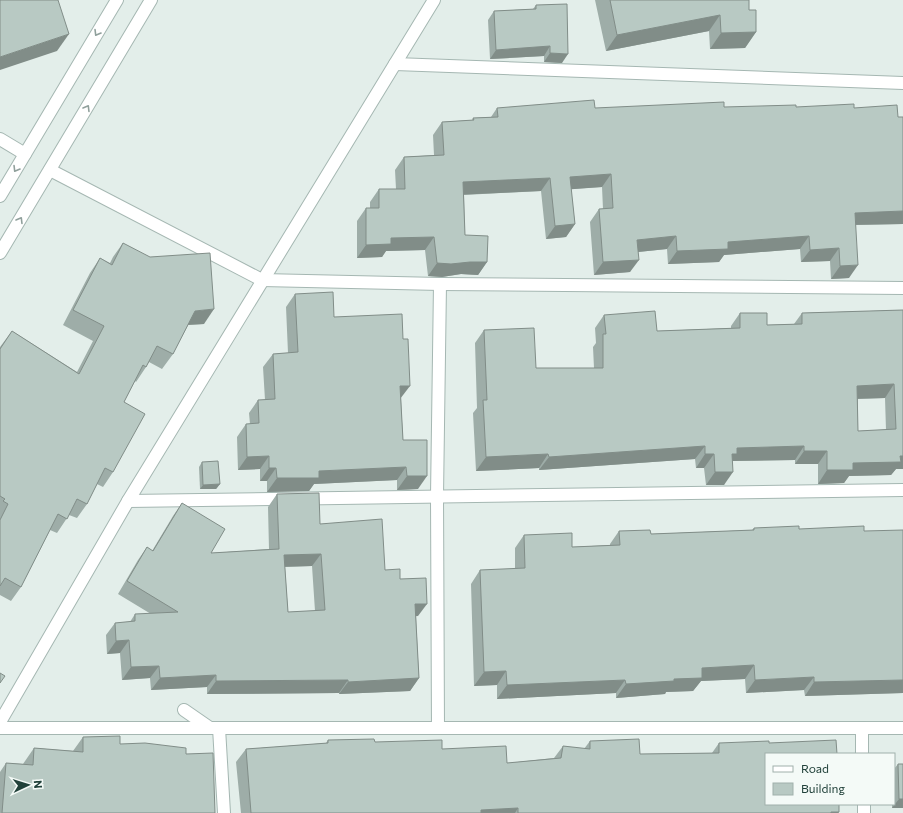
<svg xmlns="http://www.w3.org/2000/svg" width="903" height="813" font-family="Commissioner,sans-serif">
<style>
.lines{fill:none;stroke-linecap:round;stroke-linejoin:round}
.minor-casing{stroke:#a5b7b2;stroke-width:14}
.minor{stroke:#fff;stroke-width:12}
.wall{fill:#9eada8;fill-rule:evenodd}
.shaded-wall{fill:#818d88}
.building{fill:#b8c9c3;stroke:#818d88;fill-rule:evenodd}
.oneway{stroke:#90a09c}
</style>
<rect width="100%" height="100%" fill="#e3eeea"/>
<g class="lines">
<g class="minor-casing">
<g id="minor">
<polyline points="395,64 903,83"/>
<polyline points="0,139 25,154"/>
<polyline points="50,170 262,280 440,284 903,288"/>
<polyline points="0,196 117,0"/>
<polyline points="0,253 151,0"/>
<polyline points="128,501 903,490"/>
<polyline points="184,710 210,728 219,728 224,813"/>
<polyline points="0,722 128,501 434,0"/>
<polyline points="0,728 903,728"/>
<polyline points="438,728 437,496 440,284"/>
<polyline points="862,728 862,754"/>
<polyline points="864,804 864,813"/>
</g>
</g>
<use href="#minor" class="minor"/>
</g>
<g class="wall">
<polygon points="595,0 749,0 749,10 756,32 745,48 710,49 709,31 606,51"/>
<polygon points="536,5 562,63 544,62 544,56 490,59 488,20 494,11 533,9"/>
<polygon points="796,107 854,108 898,117 903,117 903,224 856,225 849,278 831,279 830,261 801,262 800,249 724,255 719,262 668,264 667,249 638,252 630,272 594,275 590,222 599,209 603,209 602,187 571,189 575,224 566,237 546,239 541,191 464,195 465,235 487,262 478,275 461,274 442,277 428,276 425,250 386,251 382,257 357,258 357,221 366,208 370,208 370,202 379,189 396,189 395,170 404,157 434,155 433,135 442,122 472,120 473,118 491,117 497,108 595,108"/>
<polygon points="123,243 204,324 188,325 173,354 162,369 149,362 146,367 136,382 135,381 124,402 113,472 103,487 97,484 87,504 77,518 69,515 57,533 50,530 21,587 11,601 0,595 0,347 12,331 77,372 93,341 63,325 90,273 100,258 110,263 113,257"/>
<polygon points="295,294 334,317 401,398 403,440 418,489 397,490 397,480 314,484 309,491 267,492 267,481 260,481 260,469 238,470 237,437 246,424 250,424 249,413 258,400 265,400 263,367 273,354 288,353 286,307"/>
<path d="M903,310V469H896L891,475L849,476L844,483L818,484V464H795V460L732,461L724,485H706L704,468H696L695,459L539,470V468L476,471L473,413L477,408L475,343L484,330L536,368H594L593,347L596,343L595,328L604,315L657,331L731,328V326L740,313L767,325L794,324L802,313ZM885,398L886,430L858,431V399Z"/>
<polygon points="202,462 220,484 216,489 200,489 199,467"/>
<path d="M277,494L385,570L400,579L418,616H416L419,678L410,691L339,694V693L207,694V687L151,690L150,678L122,680L120,653L107,654L106,635L115,623L130,622L135,614H151L118,594L138,560L147,547L152,551L173,516L182,503L211,553L269,549L268,507ZM312,566L315,611L288,612L285,567Z"/>
<polygon points="754,528 799,529 864,531 903,693 805,696 804,690 746,693 745,679 701,681 693,691 666,692 665,694 616,698 616,693 497,699 497,685 474,686 471,584 480,570 515,569 515,548 524,535 572,547 610,545 610,544 619,531 651,534 752,530"/>
<polygon points="83,737 120,744 186,754 215,813 0,813 0,772 6,763 23,764 34,748 73,751"/>
<polygon points="328,740 375,742 442,749 507,763 554,758 563,746 584,749 590,741 640,754 712,753 719,743 769,743 839,812 838,813 241,813 236,762 246,749 326,743"/>
<polygon points="898,764 903,764 903,808 892,808 892,804 894,804 894,769"/>
</g>
<g class="shaded-wall">
<polygon points="720,15 709,31 606,51 617,35"/>
<polygon points="756,32 745,48 710,49 721,33"/>
<polygon points="69,34 57,51 0,70 0,57"/>
<polygon points="550,46 544,56 490,59 496,50"/>
<polygon points="550,53 568,54 562,63 544,62"/>
<polygon points="611,174 602,187 561,190 570,177"/>
<polygon points="550,178 541,191 454,195 463,182"/>
<polygon points="903,211 903,224 846,225 855,213"/>
<polygon points="575,224 566,237 546,239 555,226"/>
<polygon points="676,236 667,249 628,253 637,240"/>
<polygon points="809,236 800,249 724,255 719,262 668,264 677,251 728,242"/>
<polygon points="434,237 425,250 386,251 382,257 357,258 366,245 391,238"/>
<polygon points="839,248 830,261 801,262 810,250"/>
<polygon points="639,260 630,272 594,275 603,262"/>
<polygon points="470,262 487,262 478,275 461,274 442,277 428,276 437,263"/>
<polygon points="858,265 849,278 831,279 840,266"/>
<polygon points="214,309 204,324 185,325 195,311"/>
<polygon points="894,384 885,398 848,399 857,386"/>
<polygon points="400,386 410,386 400,399"/>
<polygon points="705,446 695,459 539,470 549,457"/>
<polygon points="804,446 795,460 732,461 732,454 737,448"/>
<polygon points="804,451 827,451 818,464 795,464"/>
<polygon points="548,454 539,468 476,471 486,457"/>
<polygon points="705,454 714,454 704,468 696,468"/>
<polygon points="269,456 260,469 238,470 247,457"/>
<polygon points="900,456 903,456 903,469 896,469 891,475 849,476 844,483 818,484 827,470 853,463"/>
<polygon points="406,467 397,480 314,484 309,491 267,492 277,478 319,471"/>
<polygon points="269,468 276,468 267,481 260,481"/>
<polygon points="715,472 733,472 724,485 706,485"/>
<polygon points="407,476 427,476 418,489 397,490"/>
<polygon points="220,484 216,489 200,489 203,485"/>
<polygon points="321,554 312,566 275,567 284,555"/>
<polygon points="415,604 427,604 418,616 407,617"/>
<polygon points="129,640 120,653 107,654 116,641"/>
<polygon points="754,665 745,679 701,681 693,691 666,692 665,694 616,698 626,684 674,679 702,668"/>
<polygon points="159,666 150,678 122,680 131,667"/>
<polygon points="506,671 497,685 474,686 484,672"/>
<polygon points="216,675 207,687 151,690 160,678"/>
<polygon points="814,677 804,690 746,693 755,680"/>
<polygon points="419,678 410,691 339,694 348,682"/>
<polygon points="348,680 339,693 207,694 216,681"/>
<polygon points="625,680 616,693 497,699 507,685"/>
<polygon points="903,680 903,693 805,696 814,682"/>
<polygon points="899,799 903,799 903,808 892,808"/>
<polygon points="518,808 515,813 479,813 481,810"/>
<polygon points="831,812 839,812 838,813 830,813"/>
</g>
<g class="building">
<polygon points="0,0 58,0 69,34 0,57"/>
<polygon points="610,0 749,0 749,10 756,10 756,32 721,33 720,15 617,35"/>
<polygon points="567,4 568,54 550,53 550,46 496,50 494,11 536,9 536,5"/>
<polygon points="594,100 595,108 724,102 724,107 796,105 796,107 854,104 854,108 897,105 898,117 903,117 903,211 855,213 858,265 840,266 839,248 810,250 809,236 728,242 728,249 677,251 676,236 637,240 639,260 603,262 599,209 613,208 611,174 570,177 575,224 555,226 550,178 463,182 465,235 488,236 487,262 470,262 451,264 437,263 434,237 391,238 391,244 366,245 366,208 379,208 379,189 405,189 404,157 444,155 442,122 474,120 473,118 498,117 497,108"/>
<polygon points="123,243 150,257 210,253 214,309 195,311 173,354 157,346 146,367 143,365 124,402 145,414 113,472 105,468 87,504 77,499 67,519 58,514 21,587 5,578 0,586 0,520 8,504 3,501 5,499 0,496 0,349 12,331 79,374 104,326 73,310 100,258 112,265"/>
<polygon points="333,292 334,317 402,314 403,339 408,339 410,386 400,386 403,440 427,440 427,476 407,476 406,467 319,471 319,478 277,478 276,468 269,468 269,456 247,457 246,424 259,423 258,400 275,399 273,354 298,352 295,294"/>
<path d="M903,310V456H900L901,462L853,463V470H827V451H804V446L737,448V454H732L733,472H715L714,454H705V446L549,457L548,454L486,457L483,400H487L484,330L534,328L536,368H603V334H606L604,315L655,311L657,331L740,328V313H767V325L802,324V313ZM894,384L896,429L858,431L857,386Z"/>
<polygon points="218,461 220,484 203,485 202,462"/>
<path d="M319,493L320,524L382,519L385,570L400,569V579L426,578L427,604H415L419,678L348,682V680L216,681V675L160,678L159,666L131,667L129,640L116,641L115,623L135,621V614L178,612L127,581L147,547L153,551L182,503L225,529L211,553L279,549L277,494ZM321,554L325,610L288,612L284,555Z"/>
<polygon points="799,526 799,529 864,526 864,531 903,530 903,680 814,682 814,677 755,680 754,665 702,668 702,678 674,679 674,681 626,684 625,680 507,685 506,671 484,672 480,570 525,568 524,535 572,533 572,547 620,545 619,531 650,530 651,534 754,530 754,528"/>
<polygon points="0,673 5,676 0,683"/>
<polygon points="120,736 120,744 145,743 186,748 186,754 213,753 215,813 2,813 6,763 33,765 34,748 83,752 83,737"/>
<polygon points="374,739 375,742 442,740 442,749 506,746 507,763 561,758 563,746 590,749 590,741 639,739 640,754 719,753 719,743 769,741 769,743 836,740 837,754 766,754 766,804 839,804 839,812 831,812 831,813 518,813 518,808 481,810 481,813 251,813 246,749 328,743 328,740"/>
<polygon points="898,764 903,764 903,799 899,799"/>
</g>
<defs><path id="oneway-chevron" d="M-2-3.5L2.5 0L-2 3.5" fill="none" stroke-width="1.6" stroke-linecap="round" stroke-linejoin="round"/></defs>
<g class="oneway">
<use href="#oneway-chevron" transform="translate(97 33) rotate(121)"/>
<use href="#oneway-chevron" transform="translate(87 108) rotate(-59)"/>
<use href="#oneway-chevron" transform="translate(16 169) rotate(121)"/>
<use href="#oneway-chevron" transform="translate(20 220) rotate(-59)"/>
</g>
<rect x="765" y="753" width="130" height="52" fill="#f4faf7" stroke="#a0b0ab"/>
<rect x="773" y="766" width="20" height="6" fill="#ffffff" stroke="#a0b0ab"/>
<text x="801" y="773" font-size="12" fill="#21413a">Road</text>
<rect x="773" y="783" width="20" height="12" fill="#b8c9c3" stroke="#a0b0ab"/>
<text x="801" y="793" font-size="12" fill="#21413a">Building</text>
<g transform="translate(28 785) rotate(86)" stroke="#f4faf7" stroke-width="3" paint-order="stroke">
<path d="M0-3L7 15L0 10L-7 15Z" fill="#21413a"/>
<text y="-6" font-size="11" font-weight="bold" text-anchor="middle" fill="#21413a">N</text>
</g>
</svg>
